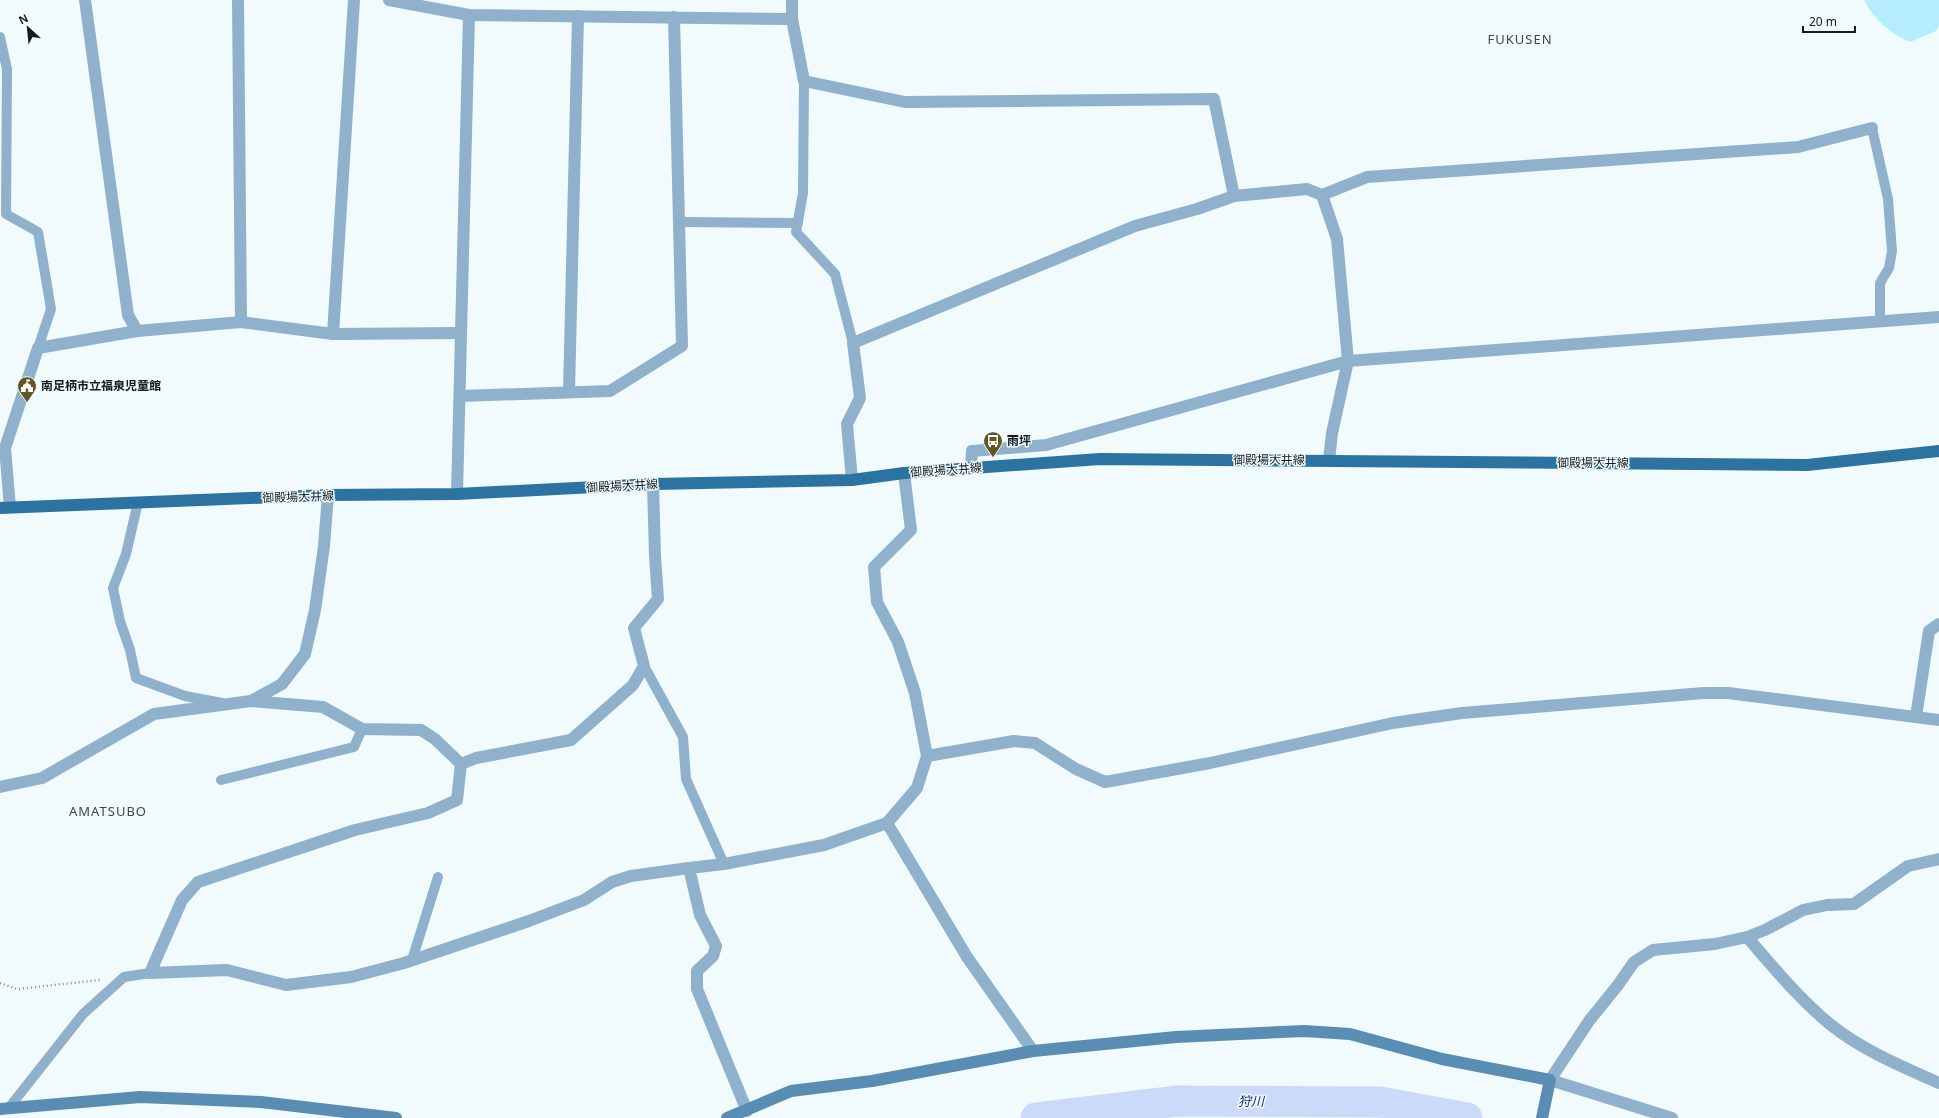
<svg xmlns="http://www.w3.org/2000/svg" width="1939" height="1118" font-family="'Noto Sans','Noto Sans JP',sans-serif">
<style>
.green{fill:#b6edfc}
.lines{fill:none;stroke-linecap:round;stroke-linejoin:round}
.river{stroke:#ccdafa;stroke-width:31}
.path{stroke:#848e90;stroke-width:2.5;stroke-dasharray:1 3;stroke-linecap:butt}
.lane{stroke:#8fb1cb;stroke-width:10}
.street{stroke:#8fb1cb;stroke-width:12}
.secondary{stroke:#598db3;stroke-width:12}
.primary{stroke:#2d73a1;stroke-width:12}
.labels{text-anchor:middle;stroke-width:3;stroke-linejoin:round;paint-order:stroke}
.poi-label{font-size:12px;font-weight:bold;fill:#131c1e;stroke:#f1fbfd;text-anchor:start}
.street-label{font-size:12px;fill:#131c1e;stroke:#f1fbfd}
.neighbourhood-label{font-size:13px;letter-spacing:1px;fill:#364b50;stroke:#f1fbfd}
.water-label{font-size:13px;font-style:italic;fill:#10277d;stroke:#f1fbfd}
</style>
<rect width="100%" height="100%" fill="#f1fbfd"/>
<path class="green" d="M1864,0H1939V26L1936,31L1910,42C1891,34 1874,20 1864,0Z"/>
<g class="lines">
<polyline class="river" points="1036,1118 1178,1101 1380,1102 1467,1118"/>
<polyline class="path" points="0,983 17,989 100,980"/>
<g class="lane">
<polyline points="0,37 7,69 6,214 38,232 51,309 38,348"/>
<polyline points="804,81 803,193 796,232 835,274 853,343"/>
<polyline points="1872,128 1888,199 1892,251 1889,268 1880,283 1880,321"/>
<polyline points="679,222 798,223"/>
<polyline points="138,502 126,554 113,588 120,621 130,650 136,678 185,696 222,703"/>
<polyline points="644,666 683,737 686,779 724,864"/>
<polyline points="221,780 354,747 362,729"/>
<polyline points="412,960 438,877"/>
<polyline points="8,1109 83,1014 124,977 150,973"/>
</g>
<g class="street">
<polyline points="85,0 128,315 137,331 241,322 333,334 461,333"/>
<polyline points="238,0 241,322"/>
<polyline points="389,0 469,15 792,19"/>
<polyline points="792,0 792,19 804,81 905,102 1214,99 1234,196"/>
<polyline points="1322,195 1337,239 1348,361 1332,433 1329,460"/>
<polyline points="333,334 354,0"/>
<polyline points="569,392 578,16"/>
<polyline points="460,396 610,391 682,346 674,17"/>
<polyline points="971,468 972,451 1046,445 1348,361 1939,317"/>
<polyline points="852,480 847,424 860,398 853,343 1135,226 1197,209 1234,196 1307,189 1322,195 1367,177 1798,147 1872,128"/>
<polyline points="457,494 469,15"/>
<polyline points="10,507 5,448 38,348 137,331"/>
<polyline points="251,701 282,684 305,654 315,610 324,546 328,495"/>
<polyline points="1916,717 1929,631 1939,624"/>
<polyline points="927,756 1014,741 1035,743 1076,769 1105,782 1210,763 1393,723 1462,713 1704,693 1728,693 1939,720"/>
<polyline points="461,764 457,800 428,813 355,830 198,882 182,900 150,973 227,970 286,985 351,977 404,963 529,921 584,900 612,882 631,876 689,868"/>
<polyline points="461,764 476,758 571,740 633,685 644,666 634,628 658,599 655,556 653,484"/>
<polyline points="0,787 42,778 154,714 251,701 323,707 362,729 421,730 435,739 461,764"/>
<polyline points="887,823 967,957 1033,1051"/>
<path d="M1747,937C1774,968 1800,1000 1831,1025C1862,1050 1903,1067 1939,1083"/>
<polyline points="747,1111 697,989 697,971 713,956 716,946 700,915 689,868 724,864 824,845 887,823 917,788 927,756 915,693 898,642 877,602 874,567 911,530 904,473"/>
<polyline points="1672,1118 1550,1080 1589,1021 1618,985 1634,962 1653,950 1715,944 1747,937 1765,930 1803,910 1827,905 1854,904 1908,866 1939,859"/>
</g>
<g class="secondary">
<polyline points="0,1109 140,1097 261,1102 396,1118"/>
<polyline points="727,1118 791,1091 872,1081 1033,1051 1176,1037 1304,1031 1350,1034 1442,1059 1550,1080 1542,1118"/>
</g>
<polyline class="primary" points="0,508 328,495 457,494 653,484 852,480 904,473 1100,459 1807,465 1939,451"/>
</g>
<defs>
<g id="civic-pin" transform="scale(1)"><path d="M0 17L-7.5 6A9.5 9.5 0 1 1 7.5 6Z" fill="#652" stroke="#f1fbfd"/><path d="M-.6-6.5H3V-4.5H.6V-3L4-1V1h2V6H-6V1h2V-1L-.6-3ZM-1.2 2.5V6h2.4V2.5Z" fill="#fff"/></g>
<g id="bus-pin" transform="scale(1)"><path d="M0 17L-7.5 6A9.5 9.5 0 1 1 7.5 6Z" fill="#652" stroke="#f1fbfd"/><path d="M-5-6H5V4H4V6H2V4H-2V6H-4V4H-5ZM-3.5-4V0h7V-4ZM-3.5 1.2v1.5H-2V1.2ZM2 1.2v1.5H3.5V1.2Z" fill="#fff"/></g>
</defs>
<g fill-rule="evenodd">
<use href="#civic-pin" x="27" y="386"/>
<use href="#bus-pin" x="993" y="441"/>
</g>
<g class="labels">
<g class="poi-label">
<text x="41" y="390">南足柄市立福泉児童館</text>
<text x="1007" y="445">雨坪</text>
</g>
<g class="street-label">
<text x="1269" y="464">御殿場大井線</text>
<text x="1593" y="467">御殿場大井線</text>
<text transform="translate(946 470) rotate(-4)" y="4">御殿場大井線</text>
<text transform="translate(622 486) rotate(-3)" y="4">御殿場大井線</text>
<text transform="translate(298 497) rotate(-2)" y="4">御殿場大井線</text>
</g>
<g class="neighbourhood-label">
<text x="1520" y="44">FUKUSEN</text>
<text x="108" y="816">AMATSUBO</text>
</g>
<g class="water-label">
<text x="1251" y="1106">狩川</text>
</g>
</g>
<g transform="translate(28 28) rotate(333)" stroke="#f1fbfd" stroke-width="3" paint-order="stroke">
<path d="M0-3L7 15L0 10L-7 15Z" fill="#131c1e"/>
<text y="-6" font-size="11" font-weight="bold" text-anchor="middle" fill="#131c1e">N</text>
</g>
<path d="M1803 26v6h52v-6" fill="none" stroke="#131c1e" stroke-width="2"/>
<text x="1809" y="26" font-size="12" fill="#131c1e" stroke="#f1fbfd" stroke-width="3" paint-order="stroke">20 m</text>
</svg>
